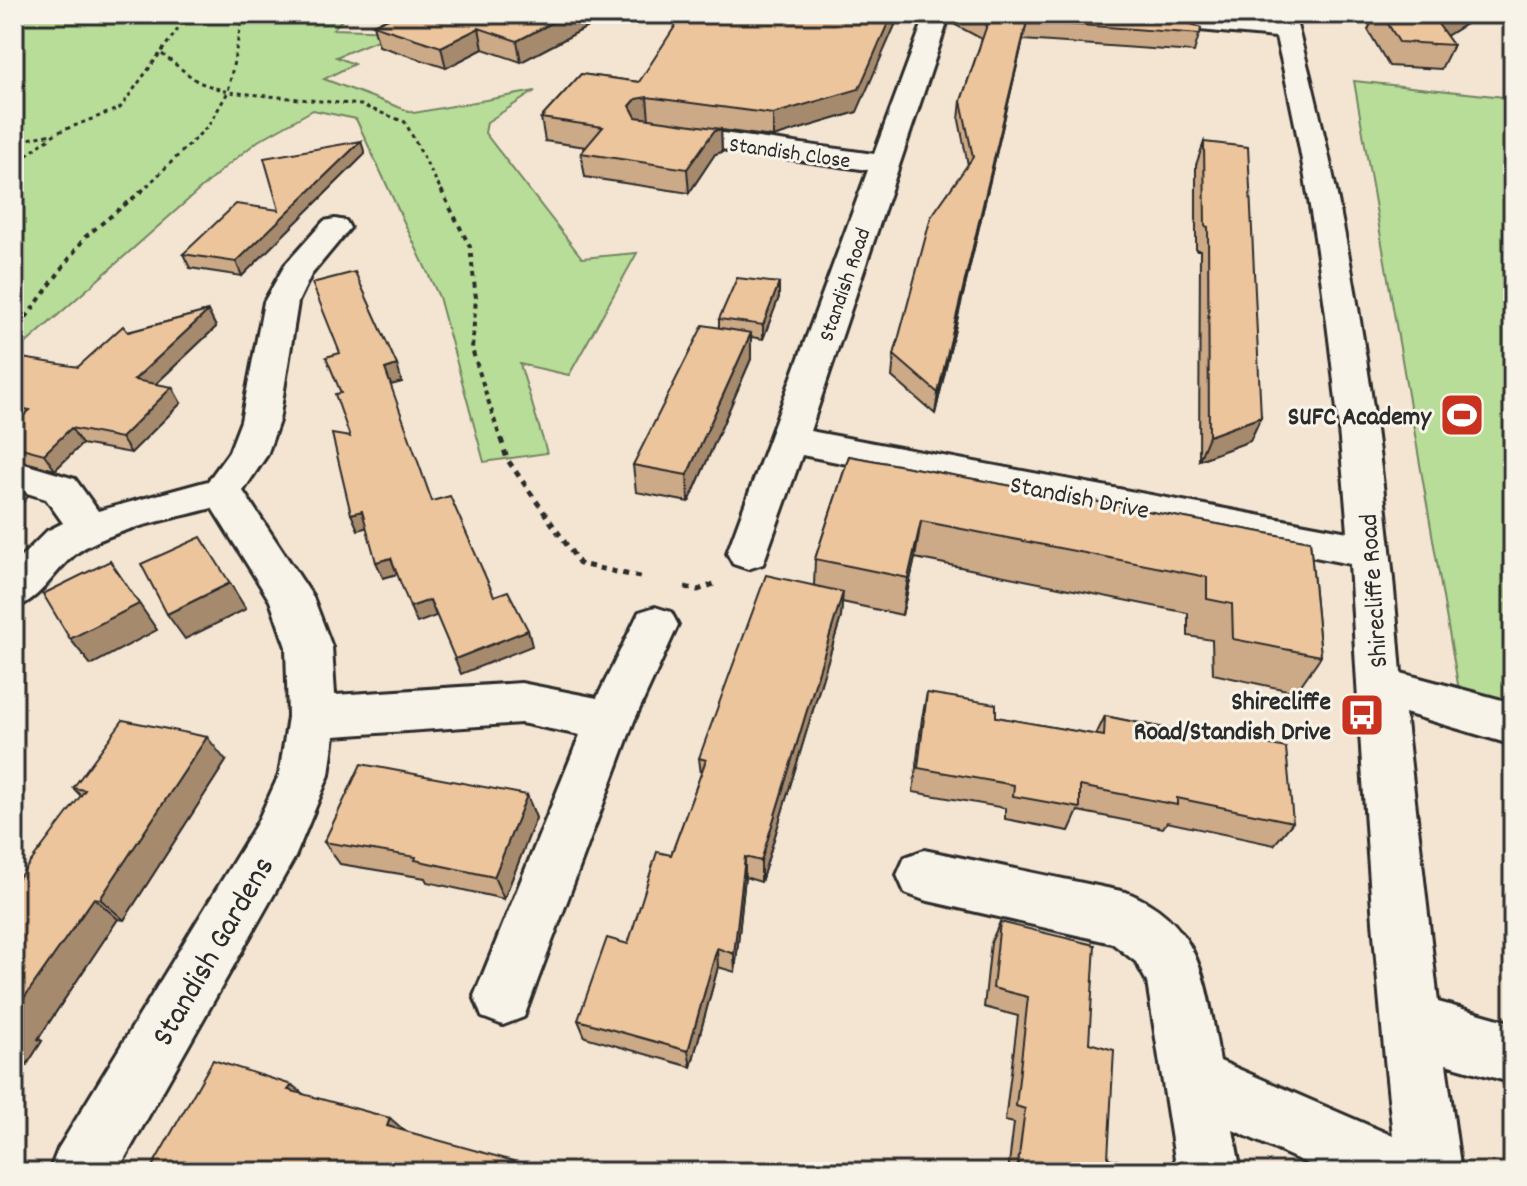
<svg xmlns="http://www.w3.org/2000/svg" width="1527" height="1186" font-family="Dekko,sans-serif">
<style>
.green{fill:#b8dd98;stroke:#728462;stroke-width:2}
.lines{fill:none;stroke-linecap:round;stroke-linejoin:round}
.minor-casing{stroke:#2b2b2b;stroke-width:6}
.path-far2{stroke:#2b2b2b;stroke-width:3;stroke-dasharray:4 4;stroke-linecap:butt}
.path-far1{stroke:#2b2b2b;stroke-width:4;stroke-dasharray:5 5;stroke-linecap:butt}
.path{stroke:#2b2b2b;stroke-width:5;stroke-dasharray:6 6;stroke-linecap:butt}
.minor{fill:#f7f3e8;fill-rule:evenodd}
.wall{fill:#cca987;stroke:#2b2b2b;stroke-width:2}
.shaded-wall{fill:#a68a6e;stroke:#2b2b2b;stroke-width:2}
.building{fill:#edc59d;stroke:#2b2b2b;stroke-width:2}
.labels{text-anchor:middle;stroke-width:6;stroke-linejoin:round;paint-order:stroke}
.far-street-label{font-size:22px;fill:#2b2b2b;stroke:#f7f3e8}
.poi-label{font-size:26px;font-weight:bold;fill:#2b2b2b;stroke:#f7f3e8;text-anchor:end}
.street-label{font-size:26px;fill:#2b2b2b;stroke:#f7f3e8}
.near-street-label{font-size:32px;fill:#2b2b2b;stroke:#f7f3e8}
</style>
<rect width="100%" height="100%" fill="#f4e5d2"/>
<filter id="ink" filterUnits="userSpaceOnUse"><feTurbulence type="fractalNoise" baseFrequency=".0125" numOctaves="2"/><feDisplacementMap in="SourceGraphic" scale="16" xChannelSelector="R" yChannelSelector="G"/><feConvolveMatrix kernelMatrix="1 2 1 2 8 2 1 2 1" color-interpolation-filters="sRGB"/></filter>
<g filter="url(#ink)">
<g class="green">
<polygon points="14,14 348,14 333,29 399,31 336,57 354,64 324,79 414,113 535,91 487,122 485,133 582,258 637,253 569,375 520,364 547,453 484,462 439,297 356,119 313,110 258,141 224,168 14,354"/>
<polygon points="1354,81 1513,98 1513,744 1466,731"/>
</g>
<g class="lines">
<g class="minor-casing">
<g id="minor">
<path d="M926,14H950L810,431L1348,532C1335,366 1315,200 1276,37L1100,21L1088,14H1177L1272,23L1270,14H1294C1353,230 1384,449 1401,673L1513,703V745L1405,713L1438,1002L1513,1023V1083L1446,1064L1461,1172H1326L1233,1130L1241,1172H1177L1147,982L1136,962L1112,943L924,900L905,893L897,875L905,857L924,850L1126,892C1204,923 1206,988 1220,1061L1393,1136C1372,947 1361,755 1350,564L802,455L763,564L748,569L733,564L727,553L868,170L665,141L655,139L651,133L655,127L665,125L874,154Z"/>
<path d="M335,219L346,221L350,228L311,275L298,302L279,421L267,455L243,491L313,597L332,647L335,695L521,683L597,698L639,612L655,607L671,612L678,625L634,721L524,1017L503,1025L482,1017L474,996L580,735L521,723L334,736L329,775L295,857L117,1172H49L58,1149L257,823L279,775L288,717L286,647L270,601L212,508C173,519 111,529 78,552C54,569 43,599 14,608V564L47,531L63,523L46,499L14,489V461L75,479L98,511L208,481L229,452L241,421L264,302L285,265L324,221Z"/>
</g>
</g>
<g class="path-far2">
<polyline points="162,54 198,82 228,92 361,105 405,122 442,192"/>
<polyline points="14,142 52,134"/>
<polyline points="14,165 56,133 120,108 189,14"/>
<polyline points="141,192 209,125 228,92 243,14"/>
</g>
<g class="path-far1">
<polyline points="441,190 470,247 476,298 472,349 501,441"/>
<polyline points="14,334 85,237 143,190"/>
</g>
<g class="path">
<polyline points="501,439 507,459 580,564 644,578"/>
<polyline points="685,587 698,590 714,584"/>
</g>
<use href="#minor" class="minor"/>
</g>
<g class="wall">
<polygon points="388,14 612,14 521,62 483,49 446,68 379,46 373,25 390,17"/>
<polygon points="952,14 1168,14 1201,28 1194,52 1023,40 935,414 892,377 894,355 968,165 959,120 961,101 982,39 950,22"/>
<polygon points="1375,14 1482,14 1446,36 1453,45 1441,69 1389,66 1368,30"/>
<polygon points="581,74 857,112 773,137 721,130 722,152 715,154 689,193 585,177 581,153 586,147 545,141 541,118"/>
<polygon points="1204,142 1261,417 1250,441 1199,460 1200,250 1196,250 1196,165"/>
<polygon points="365,154 242,276 190,268 183,254 279,210"/>
<polygon points="779,283 779,297 763,339 751,337 751,359 689,502 636,492 633,465 719,328 719,319"/>
<polygon points="208,311 216,327 156,384 181,403 131,453 82,444 55,470 14,459 14,424 18,421 14,420 14,359 78,367 128,332"/>
<polygon points="849,456 1310,541 1321,656 1296,692 1213,674 1212,640 1188,636 1188,613 915,558 902,615 842,602 841,617 761,882 745,877 735,972 718,967 691,1067 585,1037 578,1020 628,944 671,855 701,774 699,758 814,586 815,559"/>
<polygon points="927,693 996,717 1096,735 1105,716 1192,734 1194,729 1293,822 1274,845 1167,822 1163,828 1078,811 1069,831 1005,819 1005,808 913,792 922,718"/>
<polygon points="226,761 124,920 118,919 38,1039 42,1041 14,1085 81,796 73,788"/>
<polygon points="527,795 536,818 504,899 427,882 425,878 340,864 324,842"/>
<polygon points="1000,922 1089,1043 1108,1158 1130,1172 1008,1172 1014,1123 1005,1121 1018,1016 984,1007 991,942"/>
</g>
<g class="shaded-wall">
<polygon points="569,14 612,14 521,62 517,41"/>
<polygon points="892,14 900,14 857,112 773,137 773,114"/>
<polygon points="1455,14 1482,14 1433,44 1438,24"/>
<polygon points="1027,21 1023,40 935,414 938,393"/>
<polygon points="479,28 483,49 446,68 441,47"/>
<polygon points="647,97 649,120 638,122 630,106 636,99"/>
<polygon points="721,129 722,152 715,154 689,193 687,169 714,131"/>
<polygon points="361,141 365,154 242,276 236,262"/>
<polygon points="779,283 779,297 763,339 763,325"/>
<polygon points="208,311 216,327 143,396 134,380"/>
<polygon points="751,333 751,359 689,502 687,475"/>
<polygon points="397,365 402,382 391,385 385,369"/>
<polygon points="172,387 181,403 131,453 121,438"/>
<polygon points="1261,417 1250,441 1199,460 1209,436"/>
<polygon points="71,428 82,444 55,470 44,454"/>
<polygon points="16,481 28,497 14,511 14,483"/>
<polygon points="362,511 368,527 358,530 351,514"/>
<polygon points="921,521 915,558 902,615 908,578"/>
<polygon points="391,558 397,574 383,578 376,562"/>
<polygon points="110,561 157,630 91,665 70,639"/>
<polygon points="230,583 246,609 185,639 167,614"/>
<polygon points="843,592 841,617 761,882 761,861"/>
<polygon points="430,600 436,616 417,623 410,607"/>
<polygon points="528,630 532,646 461,674 455,659"/>
<polygon points="207,737 226,761 124,920 100,899"/>
<polygon points="527,795 536,818 504,899 494,877"/>
<polygon points="745,857 745,877 735,972 734,954"/>
<polygon points="94,898 118,919 38,1039 42,1041 14,1085 14,1012"/>
<polygon points="717,948 718,967 691,1067 688,1051"/>
<polygon points="292,1085 311,1100 288,1090"/>
<polygon points="390,1118 406,1132 387,1126"/>
</g>
<g class="building">
<polygon points="397,14 569,14 517,41 479,28 441,47 373,25"/>
<polygon points="683,14 892,14 859,89 773,114 647,97 636,99 630,106 636,117 721,129 714,131 687,169 581,153 603,127 541,118 581,74 639,82"/>
<polygon points="972,14 1168,14 1201,28 1200,34 1027,21 938,393 894,355 931,217 973,157 961,101 988,22"/>
<polygon points="1382,14 1455,14 1438,24 1453,45 1399,42"/>
<polygon points="361,141 236,262 183,254 236,204 279,210 264,158"/>
<polygon points="1204,142 1248,147 1261,417 1209,436 1208,227 1205,226"/>
<polygon points="355,272 397,365 385,369 432,501 450,496 494,596 508,591 528,630 455,659 430,600 410,607 391,558 376,562 362,511 351,514 332,434 350,437 335,394 341,393 326,357 340,353 312,283"/>
<polygon points="737,278 779,283 763,325 719,319"/>
<polygon points="208,311 134,380 172,387 121,438 71,428 44,454 14,446 14,424 30,410 14,407 14,359 16,357 78,367 123,326 128,332"/>
<polygon points="703,325 751,333 687,475 633,465"/>
<polygon points="849,456 1310,541 1321,656 1233,639 1232,604 1207,599 1207,577 921,521 908,578 815,559"/>
<polygon points="201,537 230,583 167,614 141,564"/>
<polygon points="110,561 139,604 70,639 43,594"/>
<polygon points="766,575 843,592 761,861 745,857 734,954 717,948 688,1051 578,1020 607,938 628,944 657,852 671,855 706,760 699,758"/>
<polygon points="927,693 996,704 996,717 1104,736 1105,716 1194,734 1194,729 1286,748 1293,822 1177,798 1177,805 1080,786 1080,808 1013,796 1014,785 918,768"/>
<polygon points="123,720 207,737 100,899 94,898 14,1012 14,884 85,790 73,788"/>
<polygon points="361,764 527,795 494,877 415,860 416,857 324,842"/>
<polygon points="1000,922 1095,945 1089,1043 1114,1050 1108,1158 1130,1164 1130,1172 1017,1172 1025,1109 1016,1106 1028,997 993,988"/>
<polygon points="213,1060 292,1085 288,1090 390,1118 387,1126 553,1172 149,1172"/>
</g>
</g>
<defs>
<g id="stadium-square" transform="scale(2.3)"><rect x="-9" y="-9" width="18" height="18" rx="4" fill="#c8321e" stroke="#f7f3e8"/><path d="M0-5a6.5 5 0 1 0 0 10a6.5 5 0 1 0 0-10ZM-3.5-1.8h7v3.6h-7Z" fill="#fff"/></g>
<g id="bus-square" transform="scale(2.3)"><rect x="-9" y="-9" width="18" height="18" rx="4" fill="#c8321e" stroke="#f7f3e8"/><path d="M-5-6H5V4H4V6H2V4H-2V6H-4V4H-5ZM-3.5-4V0h7V-4ZM-3.5 1.2v1.5H-2V1.2ZM2 1.2v1.5H3.5V1.2Z" fill="#fff"/></g>
</defs>
<g fill-rule="evenodd">
<use href="#stadium-square" x="1462" y="415"/>
<use href="#bus-square" x="1362" y="715"/>
</g>
<g class="labels">
<g class="far-street-label">
<text transform="translate(790 151) rotate(8)" y="8">Standish Close</text>
<text transform="translate(843 284) rotate(-71)" y="8">Standish Road</text>
</g>
<g class="poi-label">
<text x="1431" y="424">SUFC Academy</text>
<text x="1331" y="709">Shirecliffe<tspan x="1331" dy="30">Road/Standish Drive</tspan></text>
</g>
<g class="street-label">
<text transform="translate(1080 496) rotate(11)" y="9">Standish Drive</text>
<text transform="translate(1372 591) rotate(-94)" y="9">Shirecliffe Road</text>
</g>
<g class="near-street-label">
<text transform="translate(211 950) rotate(-60)" y="11">Standish Gardens</text>
</g>
</g>
<rect width="1527" height="1186" fill="none" stroke="#f7f3e8" stroke-width="48"/>
<rect x="24" y="24" width="1479" height="1138" fill="none" stroke="#2b2b2b" stroke-width="3" filter="url(#ink)"/>
</svg>
